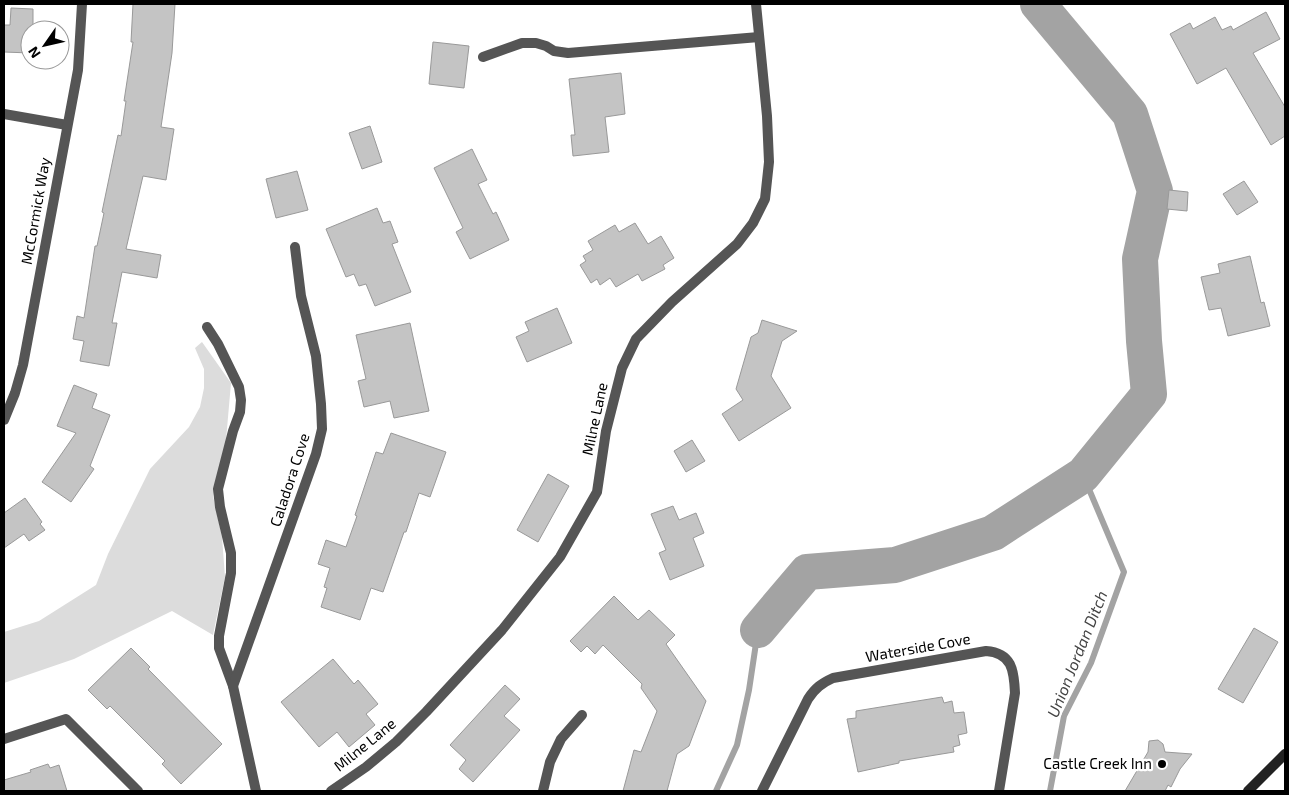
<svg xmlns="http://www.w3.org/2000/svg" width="1289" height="795" font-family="'Exo 2',sans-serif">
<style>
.green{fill:#dcdcdc}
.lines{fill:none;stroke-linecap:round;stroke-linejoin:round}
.stream{stroke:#a3a3a3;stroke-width:6}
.river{stroke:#a3a3a3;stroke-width:36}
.building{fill:#c4c4c4;stroke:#999}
.lane{stroke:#555;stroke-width:10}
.street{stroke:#555;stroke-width:10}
.secondary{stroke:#222;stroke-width:10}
.poi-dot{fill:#000;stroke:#fff;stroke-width:2}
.labels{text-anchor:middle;stroke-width:4.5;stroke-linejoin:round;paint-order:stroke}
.street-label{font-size:15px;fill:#000;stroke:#fff}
.poi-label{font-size:15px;fill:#000;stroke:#fff;text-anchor:end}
.water-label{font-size:16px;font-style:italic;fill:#444;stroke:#fff}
</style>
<rect width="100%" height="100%" fill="#fff"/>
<polygon class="green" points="202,342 231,383 226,440 213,496 222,537 225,577 213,635 172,611 74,659 4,683 4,632 39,621 96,585 108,554 150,469 189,427 200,407 204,388 204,369 195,348"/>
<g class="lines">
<g class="stream">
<polyline points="716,791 737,745 749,690 758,630"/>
<polyline points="1050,791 1064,716 1091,663 1124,572 1083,475"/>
</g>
<polyline class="river" points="758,630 807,572 895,565 993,533 1083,475 1149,394 1144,341 1140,259 1155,191 1130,114 1038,4"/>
</g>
<g class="building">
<polygon points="133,4 175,4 172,53 161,127 174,129 166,180 143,176 126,249 161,255 157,278 122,272 112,323 117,323 109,366 80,361 84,341 73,339 77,316 84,318 95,246 97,246 104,213 102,212 118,135 121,136 126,101 124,101 133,42 131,42"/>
<polygon points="11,8 33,9 33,30 30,30 30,53 4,52 4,25 10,25"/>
<polygon points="1266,12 1280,39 1253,53 1285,107 1285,136 1271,145 1226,68 1197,84 1170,34 1190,23 1193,29 1215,17 1222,30 1231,26 1233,30"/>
<polygon points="433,42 469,46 464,88 429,84"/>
<polygon points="621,73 625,114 605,117 609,152 573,156 571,135 575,135 569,79"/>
<polygon points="370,126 382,162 362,169 349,133"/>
<polygon points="472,149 487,180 478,184 493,214 496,212 509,240 470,259 456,232 463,228 434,168"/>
<polygon points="297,171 308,210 276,218 266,179"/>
<polygon points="1244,181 1258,202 1237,215 1223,194"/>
<polygon points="1169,190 1188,192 1187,211 1167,209"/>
<polygon points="377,208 383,223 390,221 398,242 392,244 411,292 375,306 366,284 359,286 354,274 346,277 326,229"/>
<polygon points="635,223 648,244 661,236 674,258 663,265 665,269 642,281 638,274 616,287 610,278 600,285 597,279 591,283 580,265 586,261 583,256 593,250 588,241 615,225 619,232"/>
<polygon points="1250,256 1261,303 1264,302 1270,326 1228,336 1221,308 1209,310 1201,277 1220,273 1218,264"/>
<polygon points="557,308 572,343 527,362 516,337 529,331 525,322"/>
<polygon points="762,320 797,331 782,341 771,376 791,408 739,441 722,414 743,400 736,389 751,337 758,333"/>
<polygon points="410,323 429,411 394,418 390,401 364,407 358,381 366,379 356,335"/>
<polygon points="74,385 97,394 92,408 110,415 90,466 94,469 71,502 42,482 76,433 57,426"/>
<polygon points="391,433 446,452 430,497 419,493 406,532 404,532 383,592 371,588 360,620 321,607 327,588 324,587 330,568 318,564 326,540 346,547 357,516 355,515 376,452 383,454"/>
<polygon points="692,440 705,461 686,472 674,451"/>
<polygon points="548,474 569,486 538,542 517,530"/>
<polygon points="25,498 42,522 40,524 45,530 29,541 24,534 4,548 4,513"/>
<polygon points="673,506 679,520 696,513 704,533 693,538 704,566 670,580 659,553 666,550 651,514"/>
<polygon points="614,596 638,620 649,610 675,635 666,644 706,701 689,746 677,754 667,791 623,791 634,750 641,752 657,711 641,688 642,684 603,645 595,654 587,646 581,652 570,641"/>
<polygon points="1254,628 1278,642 1243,703 1218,689"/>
<polygon points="131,648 150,667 148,669 222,744 181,784 162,764 165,761 110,706 107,709 88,690"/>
<polygon points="333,659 354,684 358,680 378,704 366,714 375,725 349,747 337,732 319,747 281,702"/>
<polygon points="505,685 520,699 504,716 520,730 473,782 459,769 466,760 450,745"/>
<polygon points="942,697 944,703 952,701 954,713 964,712 967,733 958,735 960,745 953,747 954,752 899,761 899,763 858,772 847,719 856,718 856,711"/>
<polygon points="1158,740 1163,744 1165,752 1192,754 1180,769 1171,787 1168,785 1165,791 1125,791 1148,752 1149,741"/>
<polygon points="48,764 50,768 59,765 67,791 4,791 4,780 31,772 30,770"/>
</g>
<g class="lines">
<g class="lane">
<polyline points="483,57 522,43 536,43 546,46 554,51 568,53 759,37"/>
<path d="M762,791L808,699C815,688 822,683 833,678L986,651C1012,653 1014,670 1015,693L999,791"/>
</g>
<g class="street">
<polyline points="4,114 67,125"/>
<polyline points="207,327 218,344 239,387 241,400 240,412 233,431 218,489 220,507 231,553 231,573 219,636 219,648 233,686 256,791"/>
<polyline points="4,420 15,393 23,365 78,70 82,4"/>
<polyline points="233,686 316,454 322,429 321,404 316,356 301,296 295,247"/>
<polyline points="4,739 66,719 138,791"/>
<polyline points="331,791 366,767 396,742 426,712 502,630 560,557 597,492 606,431 622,368 636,339 672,302 737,244 753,223 765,199 769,162 767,116 756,4"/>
<polyline points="543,791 550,762 561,739 582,715"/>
</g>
<polyline class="secondary" points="1248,791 1285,754"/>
</g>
<circle class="poi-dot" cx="1162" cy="764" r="5"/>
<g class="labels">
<g class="street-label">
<text transform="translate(36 211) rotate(-80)" y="5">McCormick Way</text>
<text transform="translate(595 419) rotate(-78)" y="5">Milne Lane</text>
<text transform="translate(290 480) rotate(-72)" y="5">Caladora Cove</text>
<text transform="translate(918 648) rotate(-10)" y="5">Waterside Cove</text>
<text transform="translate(365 745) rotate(-39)" y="5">Milne Lane</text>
</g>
<g class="poi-label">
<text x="1152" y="769">Castle Creek Inn</text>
</g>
<g class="water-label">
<text transform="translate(1077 654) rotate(-68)" y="6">Union Jordan Ditch</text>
</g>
</g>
<rect width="1289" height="795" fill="none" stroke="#000000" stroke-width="10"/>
<g transform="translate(45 45) rotate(236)"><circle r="24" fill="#ffffff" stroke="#999999"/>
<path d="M0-4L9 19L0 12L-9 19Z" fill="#000000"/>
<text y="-8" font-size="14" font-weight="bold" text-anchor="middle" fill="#000000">N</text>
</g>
</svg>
